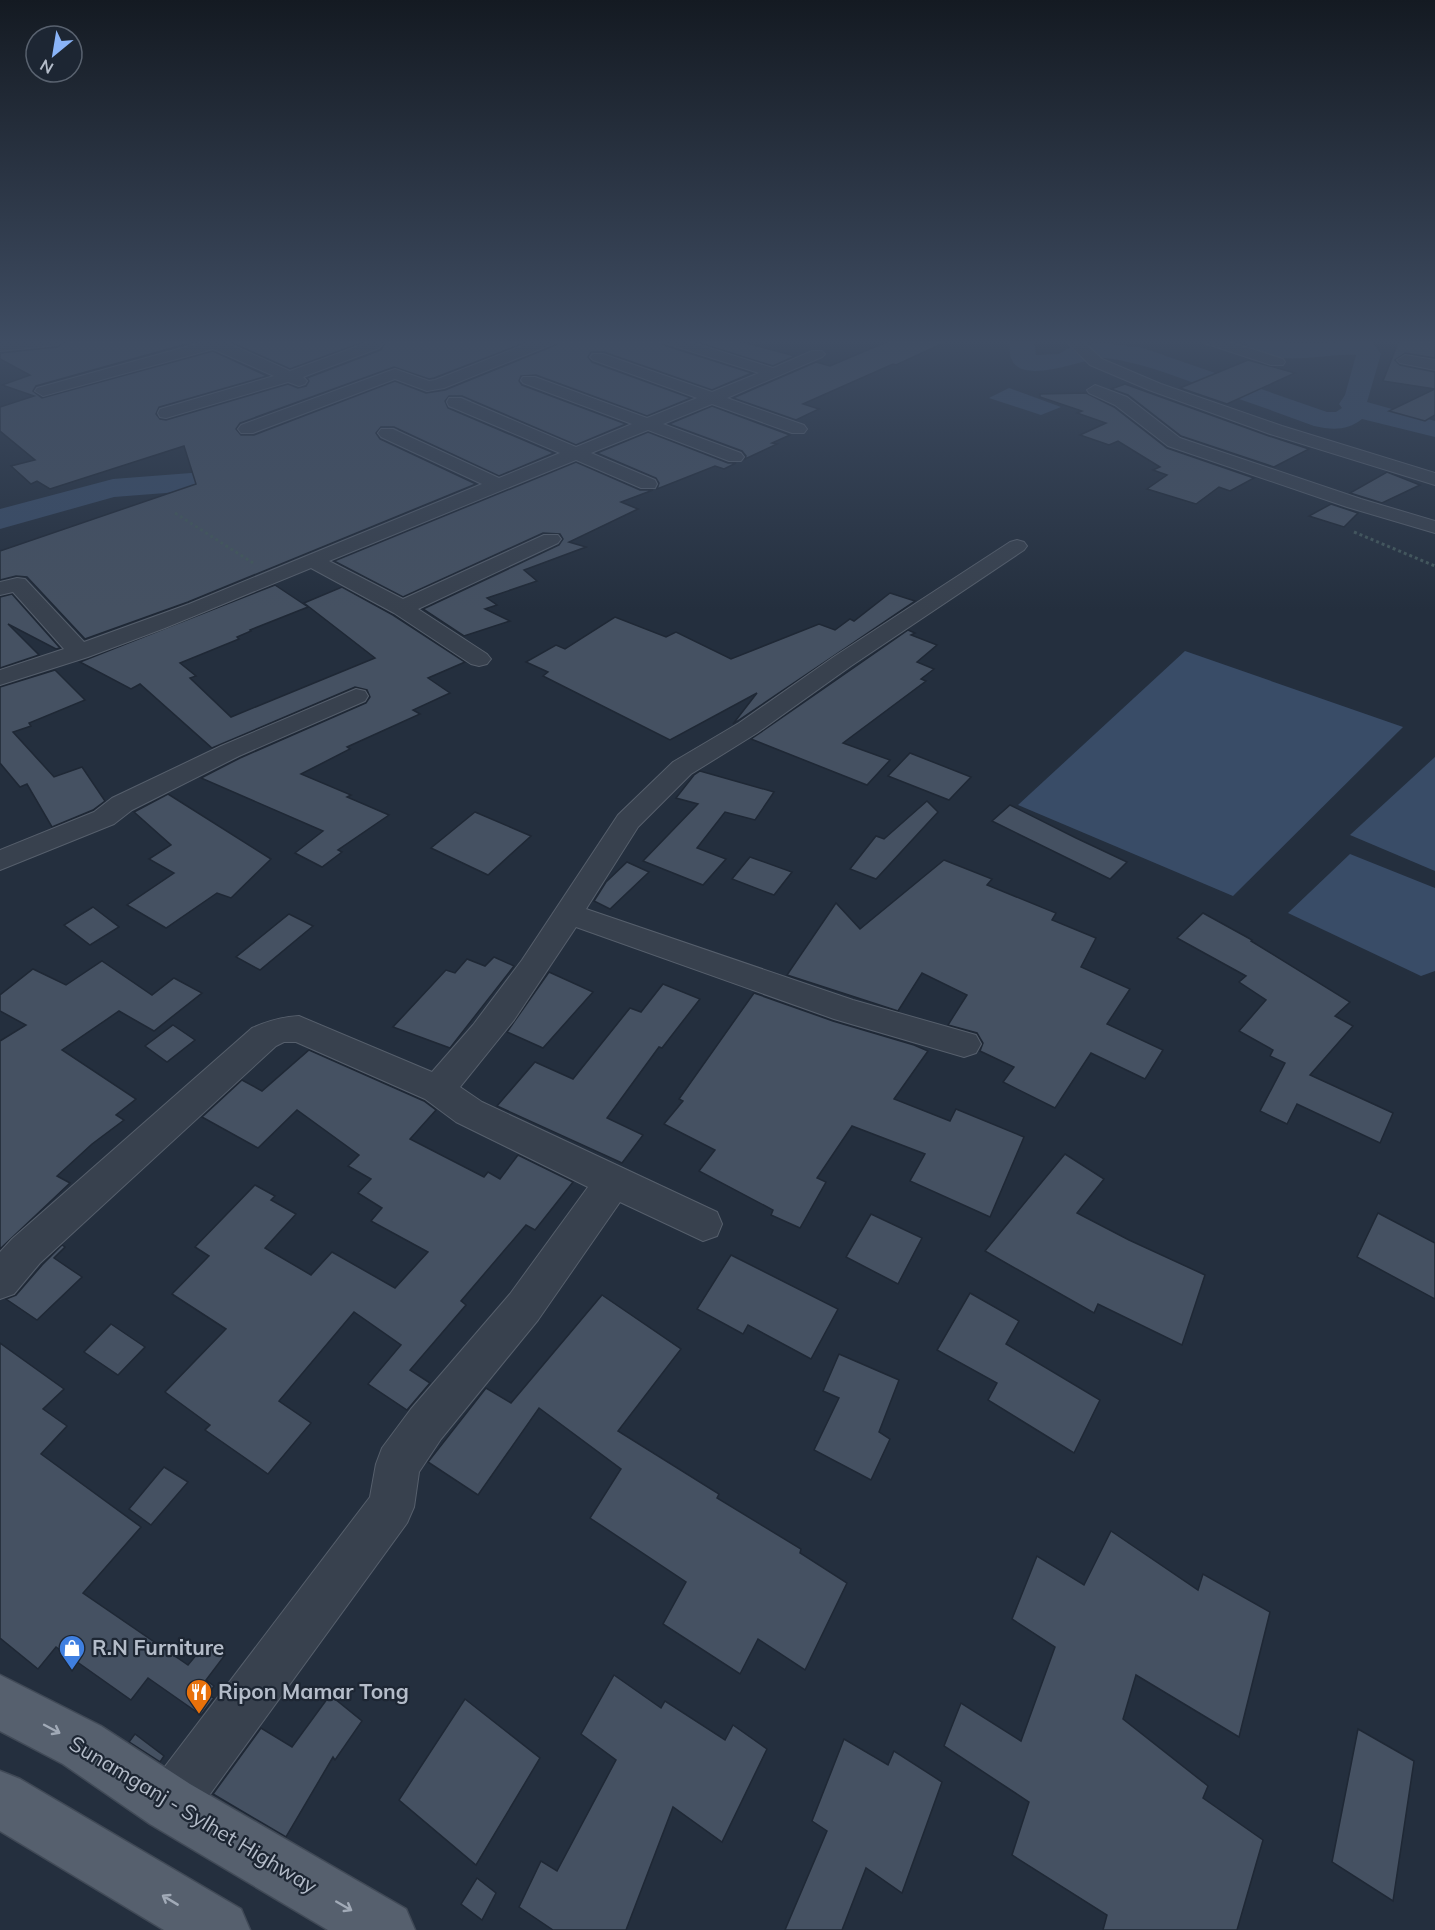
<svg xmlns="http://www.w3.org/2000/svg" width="1435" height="1930" font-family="Mulish,sans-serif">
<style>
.water{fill:#394c67}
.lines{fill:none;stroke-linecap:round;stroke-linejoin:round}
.river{fill:#394c67;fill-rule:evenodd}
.building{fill:#455162;stroke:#1f2835;stroke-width:1.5}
.minor-casing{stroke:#565f6c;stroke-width:2}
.major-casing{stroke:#414a57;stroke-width:3}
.path-far1{stroke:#44595c;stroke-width:2;stroke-dasharray:2 2;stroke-linecap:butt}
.path{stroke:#44595c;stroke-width:3;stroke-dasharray:3 3;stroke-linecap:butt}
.minor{fill:#38414e;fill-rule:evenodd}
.major{fill:#56606e;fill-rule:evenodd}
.oneway{stroke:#a1aab7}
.labels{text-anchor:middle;stroke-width:4.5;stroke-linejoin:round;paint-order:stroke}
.near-poi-label{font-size:21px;font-weight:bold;fill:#b4bcc9;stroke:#1d2633;text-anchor:start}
.near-street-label{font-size:21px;fill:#b4bcc9;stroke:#1d2633}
</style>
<rect width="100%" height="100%" fill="#242f3e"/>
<g class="water">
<polygon points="1009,388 1061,407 1041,415 989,398"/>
<polygon points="1185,651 1403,727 1233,896 1018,805"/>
<polygon points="1435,757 1435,871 1350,835"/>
<polygon points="1350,854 1435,888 1435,971 1421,976 1288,913"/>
</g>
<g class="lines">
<g class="river">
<polygon points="592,340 626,340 623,345 496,391 390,433 380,435 370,433 366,427 370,421 478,379"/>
<path d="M1010,340H1034L1036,355L1059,354L1069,348L1102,343L1143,348L1327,412H1336L1342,408L1339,404L1345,395L1356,355C1325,352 1265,372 1243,340H1272L1293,344L1364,341L1373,343L1381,354L1367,402L1435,421V437L1362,419C1347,431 1332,430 1314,426C1277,412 1239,399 1202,386C1170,374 1139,362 1105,358C1088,356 1021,388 1011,358C1009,353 1010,345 1010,340Z"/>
<polygon points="263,457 273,460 278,466 273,472 204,490 114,497 0,529 0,509 113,479 204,472"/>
</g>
</g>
<g class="building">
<polygon points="67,340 197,341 36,386 33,391 42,398 213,351 267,376 159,407 156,414 160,419 166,420 288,384 298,388 306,386 309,381 307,378 381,350 384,345 378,340 532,340 434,378 429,379 394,367 240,423 236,429 241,435 254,435 395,381 426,393 445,390 556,345 560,340 661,340 664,345 752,373 712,390 604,352 591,352 588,357 592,362 691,398 647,416 536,375 521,376 519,381 522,385 626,424 576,445 462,396 449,396 445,401 448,408 554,453 499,476 394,427 381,427 376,433 380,439 476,484 188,602 85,639 27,577 16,576 0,580 0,551 196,484 184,446 50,489 37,481 31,484 11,466 35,460 0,431 0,407 34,396 2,385 30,375 0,359 0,353 57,347"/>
<polygon points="226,340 369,340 290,369"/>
<polygon points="690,340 735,340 795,356 773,366"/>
<polygon points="891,340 950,340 896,365 893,364 803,404 819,409 796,420 733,398 816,362 830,366"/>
<polygon points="1399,340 1435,340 1435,358 1405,353 1395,360 1400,365 1435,372 1435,415 1425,421 1389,411 1435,389 1383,381"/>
<polygon points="1248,360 1295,373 1227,404 1180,388"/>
<polygon points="1125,384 1269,436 1309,449 1274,467 1181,436 1128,395 1111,389"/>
<polygon points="1086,393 1114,407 1167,448 1254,478 1230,491 1219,487 1196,504 1147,489 1167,475 1153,470 1160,467 1118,441 1109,445 1080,435 1106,423 1077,413 1082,411 1040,397 1040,394"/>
<polygon points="712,406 790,435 772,443 777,444 745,459 746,456 742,451 669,424"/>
<polygon points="648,432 728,463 736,463 724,469 715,466 657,489 659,483 656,478 597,453"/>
<polygon points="576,462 640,490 653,490 621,502 638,509 569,542 586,547 524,570 537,581 487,598 497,605 485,609 510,621 464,636 423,609 559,545 563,539 560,534 543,533 403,597 334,561"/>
<polygon points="1387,472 1420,485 1382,503 1350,493"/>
<polygon points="1331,504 1358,513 1344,527 1309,516"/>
<polygon points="275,585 308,607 250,630 251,631 237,637 239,639 180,663 196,676 190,678 231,717 375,658 304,603 342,587 393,615 465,662 428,678 450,693 413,710 420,714 347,747 350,749 301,774 351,795 347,797 389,815 338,850 342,852 322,867 295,853 323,831 201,778 240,758 366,703 370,697 367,690 355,687 212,748 140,684 131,689 80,662"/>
<polygon points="890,593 915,601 733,724 757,693 670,740 543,676 548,672 526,662 556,645 565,649 615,617 666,637 676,632 731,659 819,624 835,630 850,619 854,621"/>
<polygon points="12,594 60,648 56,649 8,624 39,655 0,668 0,597"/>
<polygon points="908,630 915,633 911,635 937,645 917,662 934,669 921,679 926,681 843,743 890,760 867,785 751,739"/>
<polygon points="55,670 85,700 29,723 31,726 13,732 54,777 82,767 105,801 93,810 52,827 27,784 20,787 0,763 0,687"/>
<polygon points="910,753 971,777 949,800 888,776"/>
<polygon points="700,771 774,792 755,820 725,812 697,848 726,859 703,885 643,861 698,804 676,798 694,775"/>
<polygon points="168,794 271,859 231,898 217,893 166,928 127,905 174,873 149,859 171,845 134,812"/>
<polygon points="927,801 938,812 876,879 850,869 876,836 884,839"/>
<polygon points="1010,805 1076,838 1127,862 1110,879 992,821"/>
<polygon points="475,812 531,836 488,875 431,848"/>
<polygon points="750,857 792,872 774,895 732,879"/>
<polygon points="944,860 992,879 987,885 1056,913 1052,920 1096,938 1081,967 1130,989 1107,1024 1163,1050 1145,1079 1091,1053 1055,1108 1003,1082 1014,1067 980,1051 983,1043 977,1033 948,1025 967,995 922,973 898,1011 787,975 836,903 860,929"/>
<polygon points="627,862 649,872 610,909 594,901 606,882"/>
<polygon points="93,907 119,927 90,945 64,925"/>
<polygon points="1203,913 1252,940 1251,941 1350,1002 1335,1016 1353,1026 1310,1075 1393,1113 1380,1143 1297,1104 1287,1124 1260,1111 1285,1063 1270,1056 1273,1050 1239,1031 1266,1000 1239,982 1246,976 1177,938"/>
<polygon points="289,914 313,926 260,970 236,957"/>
<polygon points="494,957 514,966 450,1048 393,1027 446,970 455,973 467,959 485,966"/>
<polygon points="102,961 152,995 174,978 202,993 154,1031 119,1011 62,1050 136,1099 116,1115 124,1120 92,1144 57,1176 70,1183 0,1249 0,1041 26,1025 0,1011 0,995 33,969 66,985"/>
<polygon points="549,972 593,992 543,1048 507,1032"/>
<polygon points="663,984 700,999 662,1048 659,1047 607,1118 643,1135 622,1163 497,1106 535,1062 573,1079 630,1008 641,1012"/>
<polygon points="754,993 833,1021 914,1045 928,1051 894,1099 950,1121 956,1109 1024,1137 990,1217 910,1181 925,1154 852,1126 817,1178 826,1182 800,1228 771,1215 773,1210 699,1171 715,1150 664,1124 683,1101 679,1099"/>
<polygon points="173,1025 195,1040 167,1062 145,1046"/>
<polygon points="309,1050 424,1101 436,1110 410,1139 484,1177 488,1172 500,1179 518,1155 573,1182 535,1230 526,1225 461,1301 466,1305 410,1370 430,1383 407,1410 368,1384 401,1345 354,1312 279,1401 311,1423 268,1474 205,1430 210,1425 165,1392 226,1329 172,1294 209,1256 195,1247 255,1185 275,1196 271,1200 296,1214 265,1248 311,1275 332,1252 395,1288 428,1252 371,1221 382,1208 358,1193 371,1179 348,1166 359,1155 297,1110 258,1148 202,1117 242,1080 262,1091"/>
<polygon points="1065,1154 1104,1179 1077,1213 1129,1240 1205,1275 1182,1345 1098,1304 1094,1313 985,1251"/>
<polygon points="1378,1213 1435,1243 1435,1299 1357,1257"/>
<polygon points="871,1214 922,1238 898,1284 846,1257"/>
<polygon points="62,1245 65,1247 54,1258 82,1277 37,1320 6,1299 16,1295 42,1265"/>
<polygon points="731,1255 838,1309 811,1359 748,1325 743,1334 697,1309"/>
<polygon points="970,1293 1019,1321 1006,1344 1100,1400 1074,1453 988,1400 997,1383 937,1350"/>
<polygon points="602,1295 681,1349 618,1431 719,1494 717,1498 801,1549 800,1553 847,1583 805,1670 758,1639 740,1674 663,1624 686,1582 590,1518 621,1469 539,1408 478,1495 428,1462 486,1388 511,1403"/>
<polygon points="111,1324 145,1347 118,1375 84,1352"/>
<polygon points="0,1343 64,1389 43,1409 67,1426 41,1454 141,1527 83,1593 188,1665 207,1642 225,1655 206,1680 214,1686 208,1695 214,1698 201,1715 148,1678 131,1700 56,1647 38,1669 0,1638"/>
<polygon points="839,1354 899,1380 879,1432 890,1439 871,1480 814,1450 839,1398 823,1391"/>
<polygon points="164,1467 188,1482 151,1525 129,1509"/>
<polygon points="1111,1531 1198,1590 1203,1574 1270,1612 1239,1737 1136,1675 1123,1719 1208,1786 1203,1798 1263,1840 1237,1930 1103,1930 1107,1915 1012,1855 1029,1802 944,1746 961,1703 1021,1741 1055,1647 1012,1619 1037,1556 1084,1585"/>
<polygon points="614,1675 661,1708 665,1701 725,1740 733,1725 767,1749 722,1842 673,1807 626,1930 553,1930 519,1907 541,1861 557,1871 616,1760 581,1734"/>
<polygon points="330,1695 362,1721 335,1760 333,1757 286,1837 213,1794 261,1728 292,1747"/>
<polygon points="465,1699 540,1758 476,1865 399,1800"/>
<polygon points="1358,1729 1414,1761 1393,1901 1332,1862"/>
<polygon points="135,1734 164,1756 160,1762 129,1742"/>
<polygon points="844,1739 888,1765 894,1751 942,1782 902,1893 866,1868 842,1930 785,1930 827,1831 812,1821"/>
<polygon points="477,1878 496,1893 482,1920 461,1904"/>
</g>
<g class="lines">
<g class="minor-casing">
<g id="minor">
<polygon points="17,340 65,340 57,345 0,351 0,341"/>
<polygon points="199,340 221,340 290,371 369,342 374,340 382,345 379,348 303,377 307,381 305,384 299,386 288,382 166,418 160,417 158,413 160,409 274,376 213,349 43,396 35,391 37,388 200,343"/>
<polygon points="537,340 558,340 555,343 444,388 427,391 395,379 253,433 241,433 238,429 241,425 389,371 395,369 429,381 435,380"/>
<polygon points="663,340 684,340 773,368 812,351 822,351 825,354 822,357 727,398 804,425 807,429 804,433 792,433 712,404 663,424 741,453 744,457 741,461 729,461 648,430 591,453 655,480 657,484 655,488 641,488 576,460 329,561 403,599 544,535 558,535 561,539 558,543 418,609 487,654 491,659 487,664 479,666 471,664 394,613 311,568 165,628 88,657 0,685 0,670 64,649 13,592 0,595 0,582 17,578 25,579 84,642 189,604 482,484 381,437 378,433 381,429 393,429 499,478 560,453 449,406 447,402 449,398 461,398 576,447 632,424 523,383 521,380 523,377 535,377 647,418 697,398 593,360 590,357 593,354 603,354 712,392 759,373 665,343"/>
<polygon points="1065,340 1081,340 1102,359 1161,384 1282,426 1435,473 1435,485 1270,434 1149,390 1090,365"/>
<polygon points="1201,340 1223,340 1283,359 1285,362 1283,365 1271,365 1204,343"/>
<polygon points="1405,355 1435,360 1435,370 1400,363 1397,360"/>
<polygon points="1095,385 1127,397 1180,438 1361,499 1435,521 1435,533 1347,507 1168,446 1115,405 1089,393 1087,390"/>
<path d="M1017,540L1024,542L1027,546L1024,550L851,666L757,733L691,774L638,827L586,909L853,1000L976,1035L981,1044L976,1053L964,1057L834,1019L576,927L514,1020L460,1087L482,1102L717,1212L722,1224L717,1236L703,1241L620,1202L538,1320L441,1439L419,1472L414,1507L407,1523L189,1823L170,1831L151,1823L143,1804L151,1785L370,1497L376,1464L382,1448L411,1409L510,1294L588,1187L456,1122L425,1099L296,1042H284L276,1046L40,1263L14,1294L0,1299V1252L12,1239L252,1028C268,1021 281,1017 299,1016L432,1072L473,1025L522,960L618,815L673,762L739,723L835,656L1010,542Z"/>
<polygon points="356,689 365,691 368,696 365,701 239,756 132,810 114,824 0,870 0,850 94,812 112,798 221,746"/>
</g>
</g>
<g class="major-casing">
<g id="major">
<polygon points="0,1675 101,1726 190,1784 406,1909 415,1930 328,1930 150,1824 63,1764 0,1731"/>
<polygon points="0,1771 20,1779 241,1909 250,1930 164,1930 0,1831"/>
</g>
</g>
<polyline class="path-far1" points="175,513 177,514"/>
<g class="path">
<polyline points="175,513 253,563"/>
<polyline points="1354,532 1435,566"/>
</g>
<use href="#minor" class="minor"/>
<use href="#major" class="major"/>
</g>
<defs><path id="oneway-shaft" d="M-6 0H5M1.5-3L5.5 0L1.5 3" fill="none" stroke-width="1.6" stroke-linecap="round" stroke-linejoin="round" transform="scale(1.5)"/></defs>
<g class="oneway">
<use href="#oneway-shaft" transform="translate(52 1729) rotate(28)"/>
<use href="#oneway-shaft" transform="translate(170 1900) rotate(-149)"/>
<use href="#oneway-shaft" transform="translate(344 1906) rotate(30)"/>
</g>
<linearGradient id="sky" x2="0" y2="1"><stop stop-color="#141a22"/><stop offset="0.56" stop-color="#3f4d63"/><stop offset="1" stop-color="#3f4d63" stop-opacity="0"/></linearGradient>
<rect width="1435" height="610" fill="url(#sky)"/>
<defs>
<g id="shop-pin" transform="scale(1.35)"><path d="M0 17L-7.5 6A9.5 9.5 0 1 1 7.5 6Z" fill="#3f7fe0" stroke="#1d2633"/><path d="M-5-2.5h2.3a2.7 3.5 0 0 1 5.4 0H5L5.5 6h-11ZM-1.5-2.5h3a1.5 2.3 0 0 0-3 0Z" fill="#fff"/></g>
<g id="restaurant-pin" transform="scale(1.35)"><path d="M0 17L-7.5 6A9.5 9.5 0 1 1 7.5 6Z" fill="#e8710a" stroke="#1d2633"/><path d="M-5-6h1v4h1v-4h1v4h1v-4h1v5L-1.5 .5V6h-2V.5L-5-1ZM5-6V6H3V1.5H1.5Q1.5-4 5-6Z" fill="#fff"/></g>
</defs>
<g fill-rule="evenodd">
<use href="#shop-pin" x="72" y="1648"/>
<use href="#restaurant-pin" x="199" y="1692"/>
</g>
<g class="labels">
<g class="near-poi-label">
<text x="92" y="1655">R.N Furniture</text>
<text x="218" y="1699">Ripon Mamar Tong</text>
</g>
<g class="near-street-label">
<text transform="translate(193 1815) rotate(31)" y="7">Sunamganj - Sylhet Highway</text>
</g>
</g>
<g transform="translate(54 54) rotate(210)"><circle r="28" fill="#1d2633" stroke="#59626f" stroke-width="1.5"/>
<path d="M0-4.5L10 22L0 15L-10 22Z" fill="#8ab4f8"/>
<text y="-9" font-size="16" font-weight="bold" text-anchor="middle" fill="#b4bcc9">N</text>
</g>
</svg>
